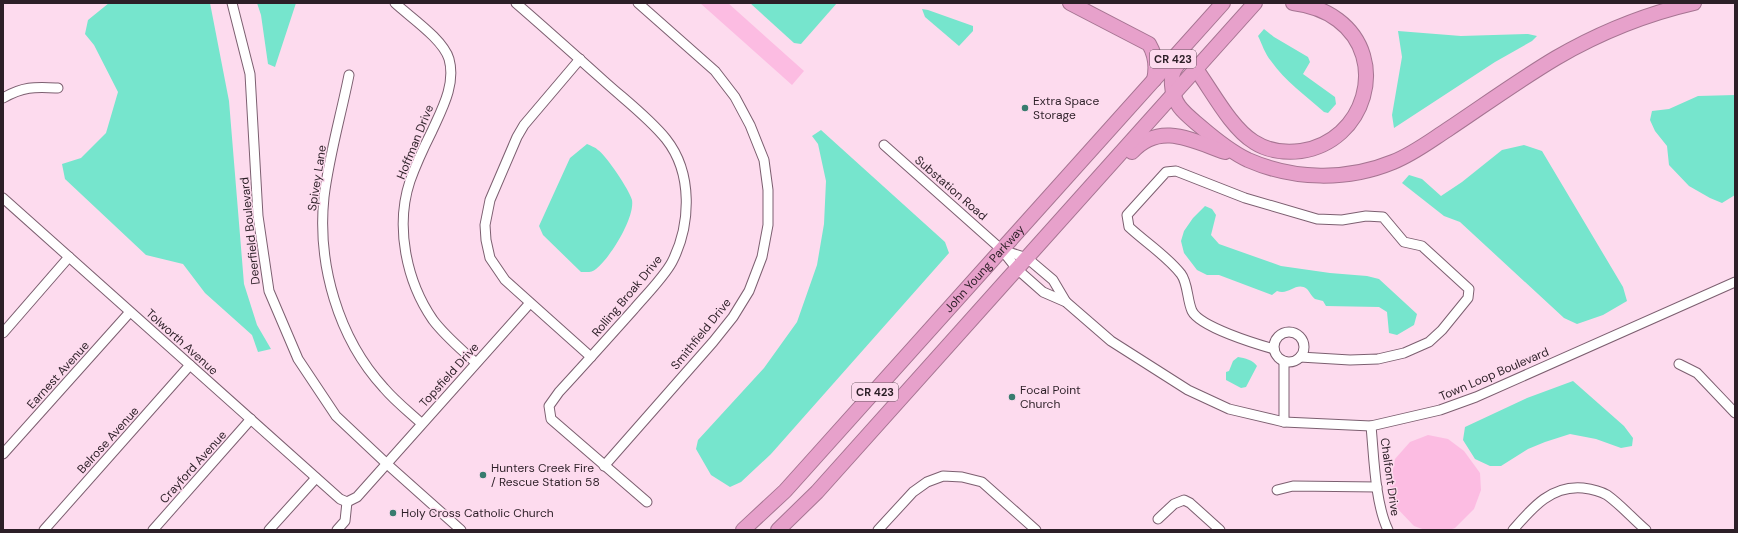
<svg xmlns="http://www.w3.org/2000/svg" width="1738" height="533" font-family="'DM Sans',sans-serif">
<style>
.green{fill:#fcbce2}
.water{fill:#76e5cd}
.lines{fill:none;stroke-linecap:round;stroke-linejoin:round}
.minor-casing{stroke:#7c5f70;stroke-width:11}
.highway-casing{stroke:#a67492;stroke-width:16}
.minor{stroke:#fff;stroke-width:9}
.highway{stroke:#e7a1cb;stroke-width:14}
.poi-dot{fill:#387b6e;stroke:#fddbee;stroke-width:1.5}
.labels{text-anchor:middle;stroke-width:3;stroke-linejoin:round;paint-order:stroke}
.shield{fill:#fddbee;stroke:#6b5763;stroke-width:1}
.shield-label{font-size:11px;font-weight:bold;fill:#2c1f27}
.poi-label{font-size:12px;fill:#2c1f27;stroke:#fddbee;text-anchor:start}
.street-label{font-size:12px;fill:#2c1f27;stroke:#fddbee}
</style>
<rect width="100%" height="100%" fill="#fddbee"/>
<g class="green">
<polygon points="700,3 728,3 804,71 792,85"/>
<polygon points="1428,435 1448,439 1464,451 1480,473 1481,490 1474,509 1455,528 1449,530 1425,530 1414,526 1395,506 1390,486 1395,459 1410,442"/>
</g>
<g class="water">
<polygon points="109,3 210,3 229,101 244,284 257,325 271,349 258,352 252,335 205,293 183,264 146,255 65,179 62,164 81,158 106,133 118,92 94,45 85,34 88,20"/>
<polygon points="257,3 296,3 275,67 268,64 261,15"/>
<polygon points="750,3 837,3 801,44 794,43"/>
<polygon points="922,9 928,10 973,26 973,31 959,46 925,17"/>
<path d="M1264,29L1274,37L1308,57L1310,62L1303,74L1335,97L1336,104L1328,113L1324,112C1306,96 1285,81 1271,61C1265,54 1262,44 1258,36Z"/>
<polygon points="1398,31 1461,36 1528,34 1537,36 1532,41 1495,62 1394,128 1392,115 1402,57"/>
<polygon points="1735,95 1735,195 1722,203 1710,198 1689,186 1669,165 1667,146 1655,131 1650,120 1652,111 1669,109 1698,96"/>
<polygon points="821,130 945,242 949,253 771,454 741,482 730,487 711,475 696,449 698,440 764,368 797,322 817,265 824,224 826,181 818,144 812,136"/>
<path d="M587,144C591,146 595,147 598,150C606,155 630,191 632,200C635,218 610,258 596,269C592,273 587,272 581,272L543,235L539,226L570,158Z"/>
<polygon points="1524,145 1542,151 1623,287 1627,301 1603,315 1577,324 1564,318 1460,222 1444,216 1402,183 1409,175 1422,179 1441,196 1462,182 1502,150"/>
<path d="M1205,206L1212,209L1216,215L1211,235L1219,244L1281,266L1330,273L1367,276L1379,279L1417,314L1414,325L1397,335L1389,333L1387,312L1379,307L1326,306L1323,301L1315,299C1311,296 1310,292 1307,289C1296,281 1289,296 1277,291L1272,295L1219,275H1207L1197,270L1184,253L1181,241L1184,231L1193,218Z"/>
<path d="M1238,357C1245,358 1253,360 1257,366L1246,387L1241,388L1226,380V372L1229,371L1233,361Z"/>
<polygon points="1573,381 1624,426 1633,438 1632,446 1621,448 1596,439 1570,434 1545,442 1528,449 1501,466 1490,466 1475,459 1463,440 1465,427 1527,398"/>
</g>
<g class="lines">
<g class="minor-casing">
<g id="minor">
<polyline points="232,3 250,74 258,216 269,291 298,359 336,416 387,464 461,530"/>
<path d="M395,3C410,17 443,39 449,59C456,84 442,109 432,131C424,147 416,164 410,181C395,226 406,281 433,320C445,336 461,349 476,363"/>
<path d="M516,3C546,29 575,55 604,81C625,100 649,118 666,139C693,173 691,225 672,262C664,277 645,296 634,309C609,337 584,365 559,392L549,406L551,419L647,502"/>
<polyline points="580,59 524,125 517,137 490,200 485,225 486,240 490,258 505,280 591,357"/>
<path d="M349,75C341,115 329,156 324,197C317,264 338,338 384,388C395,401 409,412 421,423"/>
<path d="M3,98C24,86 35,87 58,88"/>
<polyline points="884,145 1002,250 1017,269 1043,292 1066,302 1111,341 1188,390 1229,409 1284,422 1371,426 1440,410 1476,397 1735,282"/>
<polyline points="3,198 340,499 347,502"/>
<polyline points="1002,250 1027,258 1053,280 1066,302"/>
<circle cx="1289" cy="347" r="15"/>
<polyline points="3,333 69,257"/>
<path d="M1274,349C1256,344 1200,327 1192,311C1187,300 1188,283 1181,274C1167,256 1145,242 1129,227L1127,215L1166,172L1176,171L1245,198L1317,219L1342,220L1366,216L1383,217L1404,242L1422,246L1469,289L1468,298L1442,330L1429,342L1404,353L1378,359L1350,360L1300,357"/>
<polyline points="1284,361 1284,422"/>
<polyline points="1679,364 1697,373 1735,413"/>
<path d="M1371,426C1374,457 1375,503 1388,530"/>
<polyline points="3,454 130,312"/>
<polyline points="604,466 713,342 733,317 749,291 762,257 768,225 768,190 764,160 750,125 735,97 715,71 638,3"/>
<polyline points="1277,490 1293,486 1377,487"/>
<polyline points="347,502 357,497 530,303"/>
<polyline points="1158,519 1174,504 1184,500 1190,503 1220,530"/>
<polyline points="44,530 190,365"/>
<polyline points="153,530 251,419"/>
<polyline points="269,530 316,478"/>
<polyline points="337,530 345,521 347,502"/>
<polyline points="878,530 913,492 927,482 943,476 962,477 982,482 1036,530"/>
<path d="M1513,530C1532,508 1551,485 1583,488C1591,489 1600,491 1607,495C1621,505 1633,519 1646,530"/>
</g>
</g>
<g class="highway-casing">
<g id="highway">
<path d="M1070,3L1149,44C1156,56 1157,67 1154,80"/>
<path d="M1182,60C1174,68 1171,74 1172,85C1173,106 1186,114 1201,127C1215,139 1231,152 1248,160C1294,180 1347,181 1393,162C1413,154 1430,141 1447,130C1483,106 1519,80 1556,58C1599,33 1646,14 1694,3"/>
<path d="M1196,69C1212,91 1231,128 1254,142C1268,151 1286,153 1301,151C1365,142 1390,59 1338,20C1325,10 1309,5 1293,3"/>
<path d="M1132,152C1160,121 1193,141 1225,152"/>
<path id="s1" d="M743,530L785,491L1223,3"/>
<polyline points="778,530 817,492 1255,3"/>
</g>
</g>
<use href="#minor" class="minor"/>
<use href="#highway" class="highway"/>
</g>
<g class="poi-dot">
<circle cx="1025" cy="108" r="4"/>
<circle cx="1012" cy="397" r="4"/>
<circle cx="483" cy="475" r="4"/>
<circle cx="393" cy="513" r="4"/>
</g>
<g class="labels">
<g class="shield">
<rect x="1150" y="50" width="46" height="18" rx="3"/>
<rect x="852" y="383" width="46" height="18" rx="3"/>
</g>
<g class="shield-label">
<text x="1173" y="63">CR 423</text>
<text x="875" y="396">CR 423</text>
</g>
<g class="poi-label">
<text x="1033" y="105">Extra Space<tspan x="1033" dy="14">Storage</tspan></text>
<text x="1020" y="394">Focal Point<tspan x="1020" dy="14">Church</tspan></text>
<text x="491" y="472">Hunters Creek Fire<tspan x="491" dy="14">/ Rescue Station 58</tspan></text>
<text x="401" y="517">Holy Cross Catholic Church</text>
</g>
<g class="street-label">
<text transform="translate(415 142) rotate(-68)" y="4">Hoffman Drive</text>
<text transform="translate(317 178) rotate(-81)" y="4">Spivey Lane</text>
<text transform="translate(951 188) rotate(41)" y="4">Substation Road</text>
<text transform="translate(250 231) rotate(-96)" y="4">Deerfield Boulevard</text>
<text dy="4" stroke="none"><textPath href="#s1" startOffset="356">John Young Parkway</textPath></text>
<text transform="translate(627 296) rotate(-50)" y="4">Rolling Broak Drive</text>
<text transform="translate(701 334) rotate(-51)" y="4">Smithfield Drive</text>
<text transform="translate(182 342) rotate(42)" y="4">Tolworth Avenue</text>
<text transform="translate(1494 374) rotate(-23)" y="4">Town Loop Boulevard</text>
<text transform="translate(58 375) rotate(-48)" y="4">Earnest Avenue</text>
<text transform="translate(449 375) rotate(-48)" y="4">Topsfield Drive</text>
<text transform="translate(108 440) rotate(-48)" y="4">Belrose Avenue</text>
<text transform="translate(193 467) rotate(-48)" y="4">Crayford Avenue</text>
<text transform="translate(1390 477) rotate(82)" y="4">Chalfont Drive</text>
</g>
</g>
<rect width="1738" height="533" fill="none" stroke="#2c1f27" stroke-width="8"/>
</svg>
